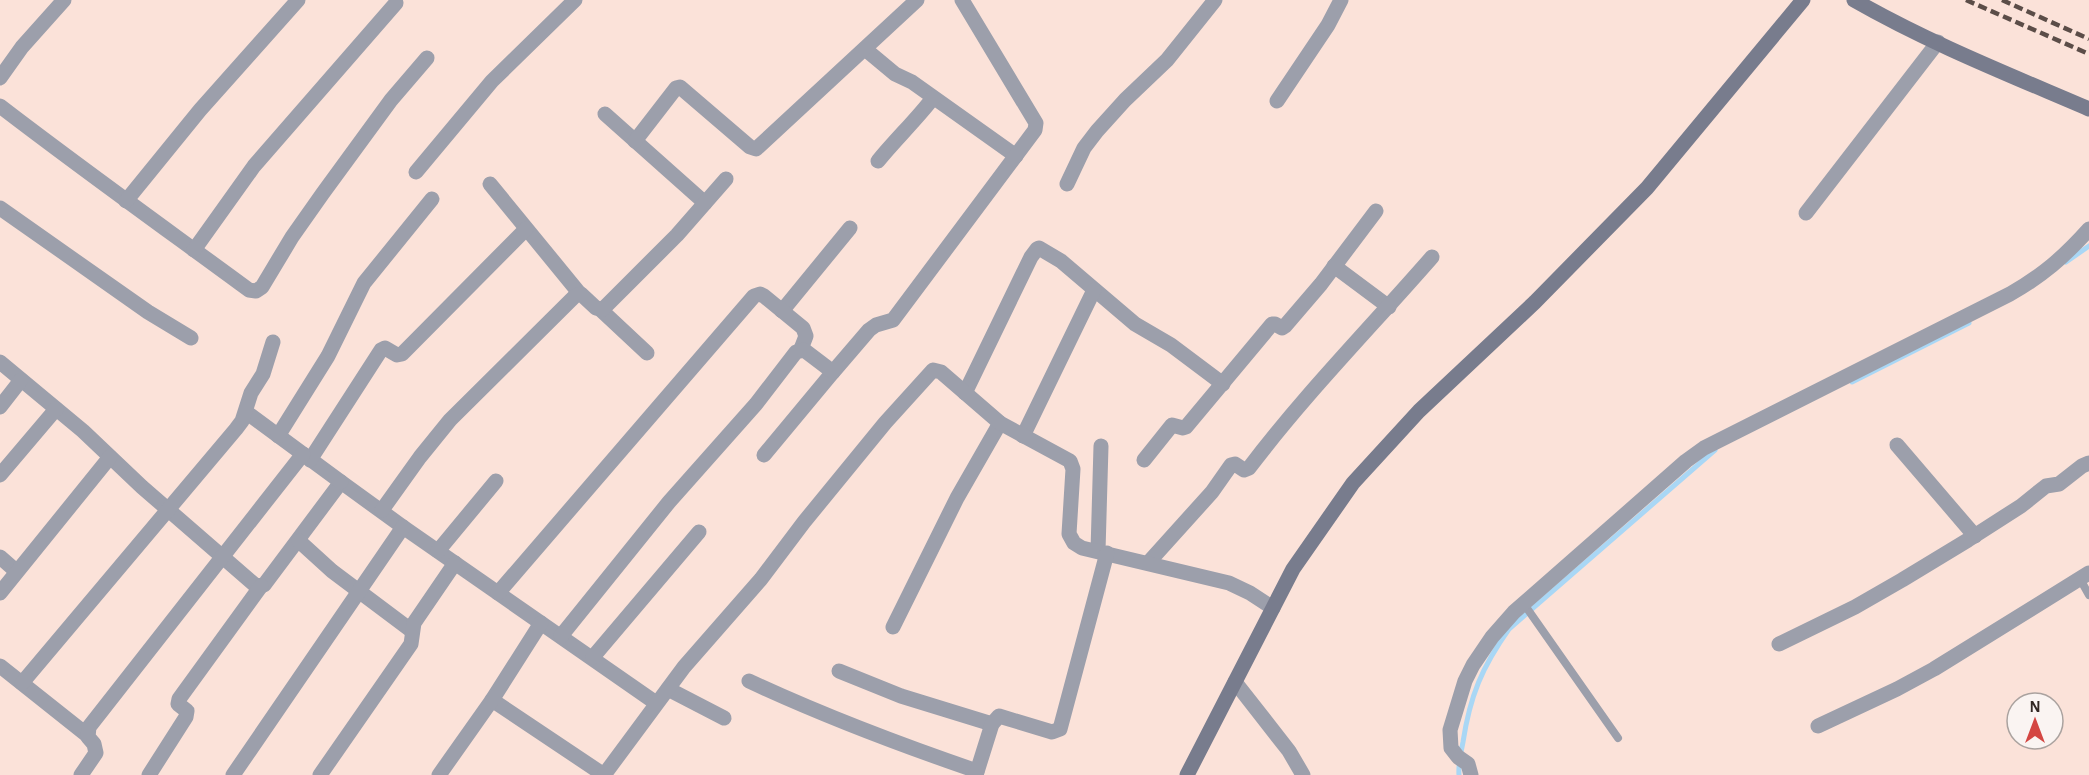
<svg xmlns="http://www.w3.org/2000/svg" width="2089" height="775" font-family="'Alegreya Sans',sans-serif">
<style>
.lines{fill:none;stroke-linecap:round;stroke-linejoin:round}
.stream{stroke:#a9d7f5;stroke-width:5}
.lane{stroke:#9c9fab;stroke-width:8}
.street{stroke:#9c9fab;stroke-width:15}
.secondary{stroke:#787c8d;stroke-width:15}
.rail{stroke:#5b4d48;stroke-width:4.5;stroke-dasharray:9 4.5;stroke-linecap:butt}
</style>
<rect width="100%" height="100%" fill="#fbe2d9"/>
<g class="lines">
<g class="stream">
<polyline points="2066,262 2089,246"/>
<polyline points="1852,382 1969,323"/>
<path d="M1459,775C1458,764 1461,753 1463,742C1470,696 1482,667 1509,629L1715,450"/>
</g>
<g class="lane">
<polyline points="2080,579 2089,595"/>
<polyline points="1524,604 1618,738"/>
</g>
<g class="street">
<polyline points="865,49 895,74 912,82 1016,156"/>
<polyline points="0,78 22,47 64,0"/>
<polyline points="1277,101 1328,25 1341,0"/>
<path d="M0,106C82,169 166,229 249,290L256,291L262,287L292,237L323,193L391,100L427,58"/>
<polyline points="605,114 705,203"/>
<polyline points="635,141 676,88 680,87 750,147 756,149 917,0"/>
<path d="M878,161C896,139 916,120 933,98"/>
<polyline points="416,172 492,81 575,0"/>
<polyline points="490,184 580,294"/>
<polyline points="1067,184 1084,148 1097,131 1125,100 1167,60 1215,0"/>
<polyline points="126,201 200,110 298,0"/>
<polyline points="0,208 148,312 191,338"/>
<polyline points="1806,213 1938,42"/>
<polyline points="194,250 254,166 396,3"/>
<polyline points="1334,266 1389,307"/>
<polyline points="601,310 647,353"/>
<polyline points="782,311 850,228"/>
<polyline points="0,362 83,431 142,487 255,585 261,586 264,585 341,482 403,527 656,703"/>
<polyline points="965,393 1031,257 1037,249 1039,248 1061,261 1135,324 1171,345 1223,384"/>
<polyline points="0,407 21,380"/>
<polyline points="246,412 341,482"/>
<polyline points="278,436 328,356 364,283 432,199"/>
<polyline points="1023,436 1094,290"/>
<polyline points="1897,445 1975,536"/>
<polyline points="764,455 833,372"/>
<polyline points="310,460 381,350 385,348 397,355 402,354 526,229"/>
<polyline points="1144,460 1172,425 1183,428 1186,427 1272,324 1275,324 1282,328 1285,326 1321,284 1376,211"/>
<polyline points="0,475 56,409"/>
<polyline points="382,510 420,457 450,420 575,296 581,294 596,308 603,309 677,235 726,179"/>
<polyline points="299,541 332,571 412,631"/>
<polyline points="438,551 496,481"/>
<polyline points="1098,551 1101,446"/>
<polyline points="0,557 16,571"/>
<path d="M1148,563L1212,492L1231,465L1235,464L1244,470L1249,468C1305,394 1371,327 1432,257"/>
<polyline points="0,593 110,457"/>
<polyline points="498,593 754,296 760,294 764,296 803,328 806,336 801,349"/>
<polyline points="893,627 957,498 1000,423"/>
<polyline points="561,636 669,502 756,404 796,352 804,350 833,372 869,330 876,325 893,320 1035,130 1036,123 962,0"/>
<polyline points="1779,644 1855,607 1902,580 1968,540 2021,506 2046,486 2059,484 2082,466 2089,463"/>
<polyline points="593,657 699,532"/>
<polyline points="0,666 87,735"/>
<polyline points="839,671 901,696 992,724"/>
<path d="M749,681C824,716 898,744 977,771"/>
<polyline points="1235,682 1289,751 1303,775"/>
<polyline points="22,683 236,429 242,421 251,393 263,374 273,342"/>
<polyline points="668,689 724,718"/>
<polyline points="492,700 604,775"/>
<polyline points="1818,726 1897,689 1934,669 2089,573"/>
<polyline points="81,775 96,753 94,744 88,737 89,727 303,454"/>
<polyline points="149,775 186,717 187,711 178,704 179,699 261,586"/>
<polyline points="233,775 403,527"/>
<polyline points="320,775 411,644 414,623 455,563"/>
<polyline points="439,775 492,700 541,623"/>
<polyline points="604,775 684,667 761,579 804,522 885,423 933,370 941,372 1000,423 1070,461 1073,469 1069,534 1074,543 1082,548 1229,583 1250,593 1273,608"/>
<polyline points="976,775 992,724 999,716 1052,732 1060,729 1107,553"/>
<path d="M1471,775L1468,764L1458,757L1451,748L1450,730L1465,681L1473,665L1492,637L1514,612L1686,461L1704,448L2010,294C2042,276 2064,257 2089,229"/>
</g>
<g class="secondary">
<path d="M1854,0C1929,43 2010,75 2089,109"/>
<polyline points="1187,775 1293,569 1353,483 1419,411 1535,302 1647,188 1803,0"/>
</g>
<g class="rail">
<polyline points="1966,0 2089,54"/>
<polyline points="2002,0 2089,39"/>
</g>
</g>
<g transform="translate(2035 721)"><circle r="28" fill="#faf4f2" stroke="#aaa29f" stroke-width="1.5"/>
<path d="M0-4.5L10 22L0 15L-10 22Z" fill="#d44642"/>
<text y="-9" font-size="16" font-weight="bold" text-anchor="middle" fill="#322723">N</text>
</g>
</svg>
